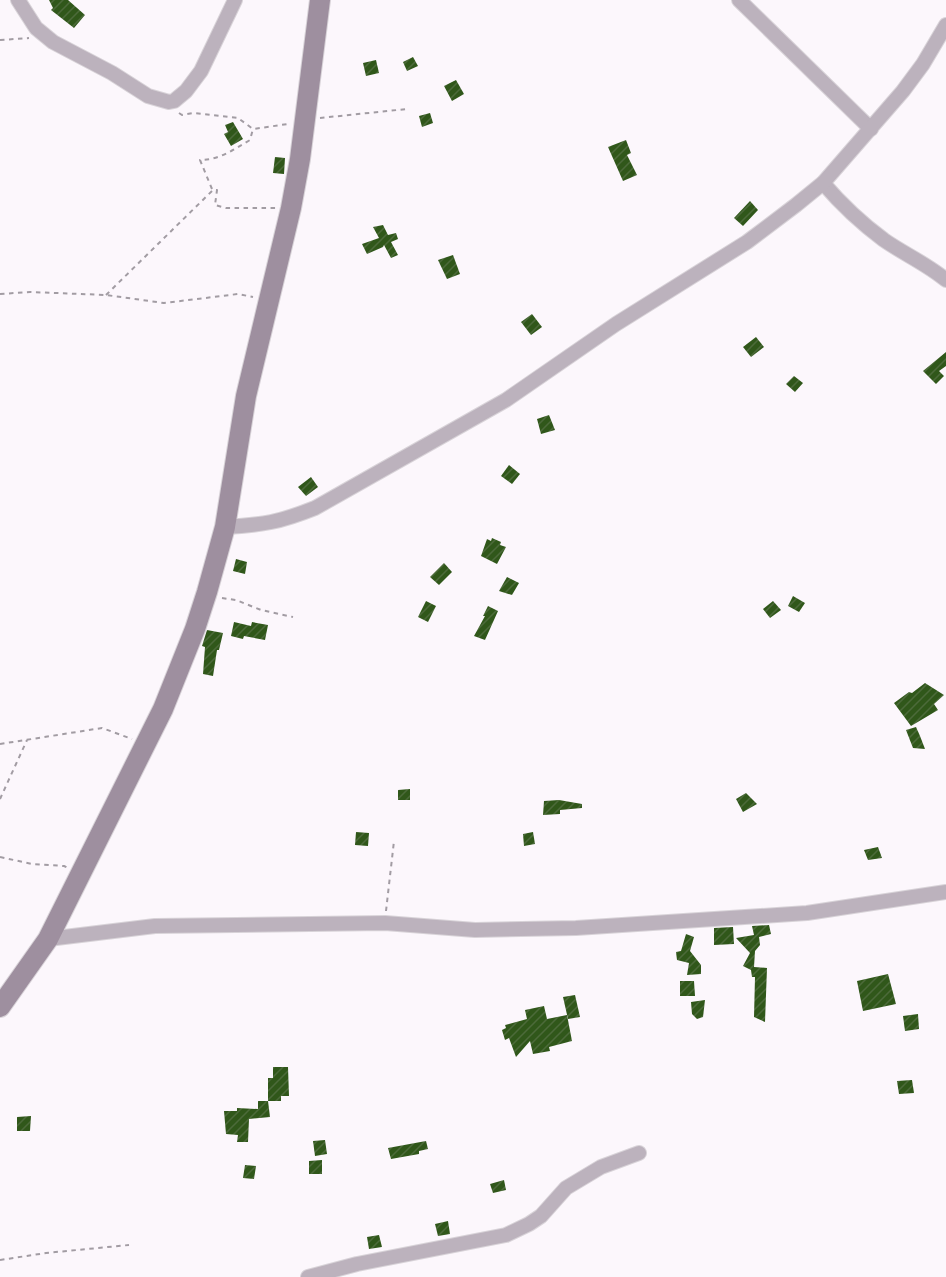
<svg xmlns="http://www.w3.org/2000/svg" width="946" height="1277" font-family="'Times New Roman',serif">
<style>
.building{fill:url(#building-hatch)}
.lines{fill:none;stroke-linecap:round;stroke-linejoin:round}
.street-casing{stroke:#d8d3d8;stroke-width:16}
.secondary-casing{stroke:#d8d3d8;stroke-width:22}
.path{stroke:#a29ca3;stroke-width:2;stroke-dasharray:4.5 4.5;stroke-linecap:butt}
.street{stroke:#bcb2bd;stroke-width:14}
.secondary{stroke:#9e8f9f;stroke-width:20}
</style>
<defs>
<pattern id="building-hatch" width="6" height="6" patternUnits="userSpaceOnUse" patternTransform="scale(1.5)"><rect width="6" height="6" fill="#30571a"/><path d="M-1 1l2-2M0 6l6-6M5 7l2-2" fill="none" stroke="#4c6a3a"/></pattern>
</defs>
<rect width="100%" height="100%" fill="#fcf7fc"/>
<g class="building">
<polygon points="49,0 68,0 85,15 74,28 51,10 53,8"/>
<polygon points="413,57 418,66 407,71 403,62"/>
<polygon points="376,60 379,73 366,76 363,63"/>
<polygon points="456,80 464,94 452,101 444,86"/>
<polygon points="430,113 433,123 422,127 419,116"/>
<polygon points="233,122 243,139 231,146 224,134 228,132 225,125"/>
<polygon points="626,140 631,153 627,155 637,175 623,181 608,147"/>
<polygon points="275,157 285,158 284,174 273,173"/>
<polygon points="750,201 758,210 743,226 734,218"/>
<polygon points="383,225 388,235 396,233 398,239 391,242 398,255 391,258 384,245 383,247 367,254 362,244 379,238 373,227"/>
<polygon points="453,255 460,274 447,279 438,260"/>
<polygon points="532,314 542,327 531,335 521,322"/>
<polygon points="756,337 764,347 751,357 743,347"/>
<polygon points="946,352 946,366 939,371 944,376 936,384 923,371"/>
<polygon points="794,376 803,383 795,392 786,384"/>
<polygon points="549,415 555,430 541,434 537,419"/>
<polygon points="509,465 520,474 512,484 501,476"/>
<polygon points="311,477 318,487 306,496 298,487"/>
<polygon points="492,538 501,542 500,545 506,547 497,564 481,556 487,539 491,541"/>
<polygon points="236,559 247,562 245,574 233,571"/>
<polygon points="444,563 452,572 439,585 430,577"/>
<polygon points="507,577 519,583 512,595 499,591"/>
<polygon points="793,596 805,603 799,612 788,606"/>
<polygon points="426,601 436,606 428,622 418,617"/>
<polygon points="773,601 781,610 770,618 763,609"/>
<polygon points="488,606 498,611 485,640 474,636 485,616 483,616"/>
<polygon points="234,622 251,626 252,622 268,625 265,640 244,636 243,639 231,636"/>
<polygon points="207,630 223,633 219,650 217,650 213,676 203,674 205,647 202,646"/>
<polygon points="925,683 944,695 934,704 938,710 911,726 894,703 909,692 912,693"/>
<polygon points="916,727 920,736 925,749 913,748 906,730"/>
<polygon points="410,789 410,800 398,800 398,790"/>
<polygon points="746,793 757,804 743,812 736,799"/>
<polygon points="559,800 582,804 582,808 560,810 560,814 543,815 544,801"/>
<polygon points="356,832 369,833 368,846 355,845"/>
<polygon points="533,832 535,844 524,846 523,834"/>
<polygon points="878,847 882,858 868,860 864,850"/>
<polygon points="769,925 771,934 759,937 760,945 755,951 754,967 767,968 765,1022 754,1017 755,977 752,977 751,970 743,966 750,953 736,938 754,935 752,926"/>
<polygon points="733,927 734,944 714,945 714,928"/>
<polygon points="686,934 694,937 690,951 701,965 701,974 687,975 689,963 677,960 676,952 681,951"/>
<polygon points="888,974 896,1004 863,1011 857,981"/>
<polygon points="680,981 694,981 695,996 680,996"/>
<polygon points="575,995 580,1017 568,1019 563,997"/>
<polygon points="705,1000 703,1017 697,1019 692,1014 691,1002"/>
<polygon points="544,1006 547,1019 567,1015 572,1041 549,1047 550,1051 533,1054 530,1041 516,1057 509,1038 505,1040 502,1030 506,1028 505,1025 527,1019 525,1010"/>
<polygon points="918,1014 919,1029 905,1031 903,1016"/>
<polygon points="273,1067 288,1067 289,1096 281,1096 281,1101 268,1101 268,1078 273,1078"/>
<polygon points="912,1080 914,1093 899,1094 897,1081"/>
<polygon points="258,1101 268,1101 270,1117 249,1119 248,1142 237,1142 238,1135 226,1134 224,1111 237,1111 237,1108 258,1109"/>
<polygon points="31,1116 30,1131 17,1131 17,1117"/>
<polygon points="325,1140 327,1154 315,1156 313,1141"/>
<polygon points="426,1141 428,1149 419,1151 419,1154 391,1159 388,1148"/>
<polygon points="322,1160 322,1174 309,1174 309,1161"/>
<polygon points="245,1165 256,1166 254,1179 243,1178"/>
<polygon points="504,1180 506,1190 493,1193 490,1184"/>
<polygon points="448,1221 450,1234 438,1236 435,1224"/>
<polygon points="379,1235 382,1247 369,1249 367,1237"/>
</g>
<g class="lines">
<g class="street-casing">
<g id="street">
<polyline points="18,0 36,28 53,42 112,73 148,96 169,102 174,101 186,91 201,71 235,0"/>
<polyline points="739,0 871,129"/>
<path d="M823,183C841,204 861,223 884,240C904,254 927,264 946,280"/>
<path d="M225,527C263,525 280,522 315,508L506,400L616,324L747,242L796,205L823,183L903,91L923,64L946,25"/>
<polyline points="48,939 155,926 385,923 475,930 576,928 807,913 946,892"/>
<polyline points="308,1277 357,1264 506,1235 529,1224 541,1216 566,1188 601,1167 639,1153"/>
</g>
</g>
<g class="secondary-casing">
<polyline id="secondary" points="0,1007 48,939 163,709 195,629 207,592 225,527 246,396 291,208 300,159 320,0"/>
</g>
<g class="path">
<polyline points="0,40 29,38"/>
<polyline points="179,113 182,115 193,113 238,118 253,129 288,124"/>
<polyline points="320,118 407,109"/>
<path d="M212,189L200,160C219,160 233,150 250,140L253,129"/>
<polyline points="0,294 30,292 106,295 164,303 238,294 253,297"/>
<polyline points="106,295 213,190 217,190 215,205 226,208 277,208"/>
<polyline points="222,598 236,600 261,610 293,617"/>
<polyline points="0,744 102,728 132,739"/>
<polyline points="0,799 27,740"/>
<polyline points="0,857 32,864 64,866 68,868"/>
<polyline points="386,911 394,841"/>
<polyline points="0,1260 46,1253 129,1245"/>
</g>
<use href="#street" class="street"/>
<use href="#secondary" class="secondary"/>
</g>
</svg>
